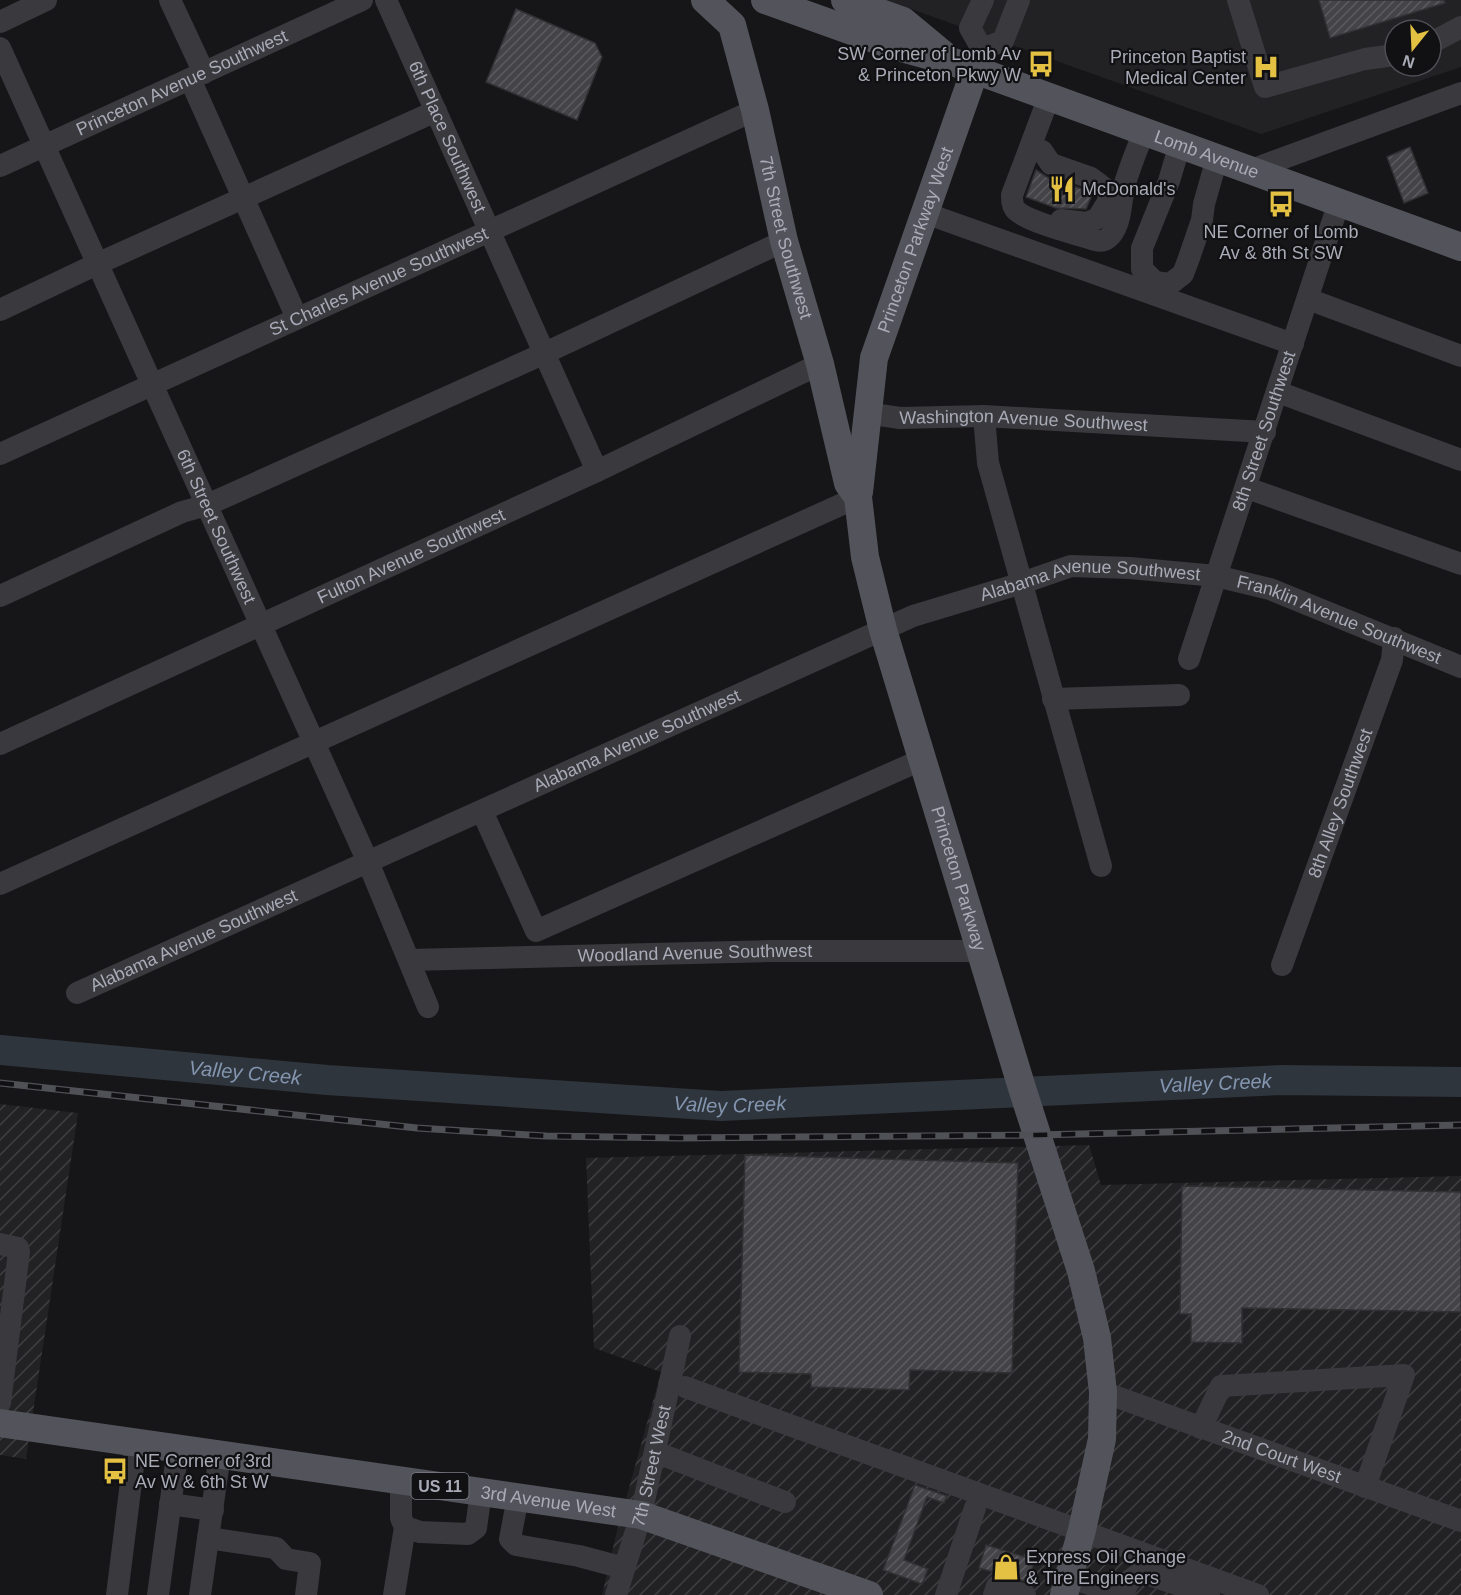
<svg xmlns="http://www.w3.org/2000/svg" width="1461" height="1595" font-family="Helvetica,sans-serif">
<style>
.built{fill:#222225;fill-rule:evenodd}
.industrial{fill:url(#industrial-furrows)}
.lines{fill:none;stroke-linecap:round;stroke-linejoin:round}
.river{stroke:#2f353d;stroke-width:30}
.building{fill:url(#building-hatch);stroke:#313033;stroke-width:1.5}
.minor{stroke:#39393e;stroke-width:22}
.major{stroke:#53545b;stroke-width:28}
.rail-casing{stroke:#505157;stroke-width:7}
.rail{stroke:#111113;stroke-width:4.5;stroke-dasharray:14;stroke-linecap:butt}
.labels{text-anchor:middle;stroke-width:4.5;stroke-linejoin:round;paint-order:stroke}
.shield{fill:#111113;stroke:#7b7d86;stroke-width:1.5}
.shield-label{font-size:16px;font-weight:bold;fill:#a9abb7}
.poi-label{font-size:18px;fill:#a9abb7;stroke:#111113;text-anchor:start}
.street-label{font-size:18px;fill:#a9abb7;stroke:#111113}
.water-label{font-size:20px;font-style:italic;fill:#8395af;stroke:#111113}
</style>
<defs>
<pattern id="industrial-furrows" width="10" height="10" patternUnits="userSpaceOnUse" patternTransform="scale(1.5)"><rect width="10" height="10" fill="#222225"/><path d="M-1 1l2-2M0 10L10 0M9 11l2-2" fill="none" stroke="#3f3f42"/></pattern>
<pattern id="building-hatch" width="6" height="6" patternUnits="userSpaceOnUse" patternTransform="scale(1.5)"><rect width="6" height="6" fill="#434348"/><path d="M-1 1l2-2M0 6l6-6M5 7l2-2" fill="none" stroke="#5b5b60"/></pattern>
</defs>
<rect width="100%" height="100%" fill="#161618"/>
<path class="built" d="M886,0H1461V67L1261,134ZM1395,30H1431V66H1395Z"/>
<g class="industrial">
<polygon points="0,1104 78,1113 26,1459 0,1455"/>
<polygon points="1089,1145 1101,1185 1461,1176 1461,1595 602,1595 616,1535 661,1372 594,1348 586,1158"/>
</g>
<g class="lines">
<path class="river" id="s1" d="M0,1050L327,1080L721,1106L1281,1080L1461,1082"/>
</g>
<g class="building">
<polygon points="1319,0 1444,0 1445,3 1330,38"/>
<polygon points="516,9 595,43 602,57 577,120 486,82"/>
<polygon points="1410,147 1428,193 1404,203 1387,157"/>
<polygon points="1036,170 1047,177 1085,190 1092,195 1086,209 1056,208 1026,197"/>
<polygon points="745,1155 1018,1163 1012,1373 910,1370 909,1390 811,1387 811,1374 739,1372"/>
<polygon points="1182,1186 1461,1192 1461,1312 1242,1308 1242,1343 1191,1342 1191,1314 1180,1314"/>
<polygon points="915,1485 947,1496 944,1503 927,1497 904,1560 928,1569 922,1584 883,1570"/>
<polygon points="986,1545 1035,1560 1028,1582 979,1568"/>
</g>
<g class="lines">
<g class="minor">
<polyline points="170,0 204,73"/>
<path id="s2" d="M386,0L597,471"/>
<polyline points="1238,0 1265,87 1365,59 1395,55"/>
<polyline points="0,22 46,0"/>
<polyline points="1431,43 1461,27"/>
<path id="s3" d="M0,48L368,862L428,1007"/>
<polyline points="982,49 1003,41 1019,0"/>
<polyline points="975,70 982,49 970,28 983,0"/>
<polyline points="190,79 297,318"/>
<path d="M1049,97L1012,195C1012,200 1012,205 1015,209C1024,221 1079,235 1095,240C1102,242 1106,241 1111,235C1123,220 1120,197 1126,180C1131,164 1138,147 1144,131"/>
<polyline points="1180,144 1169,181 1142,248 1142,269 1155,282 1170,284 1183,274 1189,258 1202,220 1204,204 1217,158"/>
<polyline points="1042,151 1051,164 1091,178 1107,190 1109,200 1098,218 1087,223 1061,220"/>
<path id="s4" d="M0,166L362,0"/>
<polyline points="1251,170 1461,93"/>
<polyline points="925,213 1293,344"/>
<polyline points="1308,299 1461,356"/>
<polyline points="0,310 97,264 436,111"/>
<polyline points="1278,392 1461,460"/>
<path id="s5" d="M866,413L900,418L984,416L1265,432"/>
<polyline points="984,416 988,463 1101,866"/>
<path id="s6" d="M0,454L755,110"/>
<polyline points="1247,488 1461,564"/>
<polyline points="0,596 182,512 207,505 545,353 784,241"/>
<path id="s7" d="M1189,659L1339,202"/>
<polyline points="1053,699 1179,695"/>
<path id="s8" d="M0,744L597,471L820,364"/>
<polyline points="482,811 536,931 921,760"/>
<polyline points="0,884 858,497"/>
<path id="s9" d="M410,960L771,951H980"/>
<path id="s10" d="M1282,965L1392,660L1394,638"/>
<path id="s11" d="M77,993L913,616L1022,583L1071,566L1130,568L1216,576L1270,589L1461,667"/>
<polyline points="0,1244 18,1248 19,1252 0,1403"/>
<polyline points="685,1387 1258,1595"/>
<path id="s12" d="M1103,1392L1461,1521"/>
<polyline points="1201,1428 1221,1386 1404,1375 1365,1487"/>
<polyline points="655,1452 785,1502"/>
<polyline points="401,1481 401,1518 405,1527 420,1532 468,1534 476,1528 481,1492"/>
<polyline points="518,1497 510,1539 516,1545 579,1556 624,1568"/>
<polyline points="170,1504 213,1510"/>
<polyline points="208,1538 276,1548 286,1559 310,1563 306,1595"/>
<polyline points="1069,1577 1122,1595"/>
<polyline points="1123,1594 1129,1581 1141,1572 1209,1595"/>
<polyline points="117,1595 136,1442"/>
<polyline points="158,1595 178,1448"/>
<polyline points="200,1595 220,1454"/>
<polyline points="394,1595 405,1527"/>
<path id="s13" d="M616,1595L641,1515L680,1336"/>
<polyline points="946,1595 975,1508"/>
<polyline points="994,1595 997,1586 1025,1595"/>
</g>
<g class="major">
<path id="s14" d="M705,0L732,25L755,110L784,241L820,364L848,483L858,497L865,557L883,630L1022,1088L1081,1271L1097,1338L1103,1392L1102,1439L1082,1530L1064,1595"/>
<path id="s15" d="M765,0L894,46L953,62L1461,247"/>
<polyline points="845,0 903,21 944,55"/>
<path id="s16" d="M859,492L874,358L975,70"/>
<path id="s17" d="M0,1423L641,1515L869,1595"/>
</g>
<g class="rail-casing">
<polyline id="rail" points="0,1083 417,1128 546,1136 680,1138 1037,1135 1461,1125"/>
</g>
<use href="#rail" class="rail"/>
</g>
<defs>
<g id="bus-bare" transform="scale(2.07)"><path d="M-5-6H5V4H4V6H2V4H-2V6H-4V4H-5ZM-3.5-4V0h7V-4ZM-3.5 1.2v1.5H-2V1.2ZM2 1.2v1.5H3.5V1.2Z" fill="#e4c142" stroke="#111113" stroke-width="2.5" paint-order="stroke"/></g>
<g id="hospital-bare" transform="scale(2.07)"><path d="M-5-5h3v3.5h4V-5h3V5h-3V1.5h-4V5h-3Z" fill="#e4c142" stroke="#111113" stroke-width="2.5" paint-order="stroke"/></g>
<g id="restaurant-bare" transform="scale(2.07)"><path d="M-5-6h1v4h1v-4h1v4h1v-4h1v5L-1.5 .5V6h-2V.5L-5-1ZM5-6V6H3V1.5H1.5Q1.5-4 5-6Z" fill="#e4c142" stroke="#111113" stroke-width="2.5" paint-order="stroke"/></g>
<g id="shop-bare" transform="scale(2.07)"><path d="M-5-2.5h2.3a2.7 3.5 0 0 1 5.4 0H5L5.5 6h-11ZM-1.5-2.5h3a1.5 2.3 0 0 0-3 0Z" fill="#e4c142" stroke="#111113" stroke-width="2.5" paint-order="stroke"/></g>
</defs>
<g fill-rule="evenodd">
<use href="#bus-bare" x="1041" y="64"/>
<use href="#hospital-bare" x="1266" y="67"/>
<use href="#restaurant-bare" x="1062" y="189"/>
<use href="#bus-bare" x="1281" y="204"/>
<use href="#bus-bare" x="115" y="1471"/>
<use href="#shop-bare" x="1006" y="1567"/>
</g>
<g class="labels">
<rect class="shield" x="411.5" y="1473" width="57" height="26" rx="4.5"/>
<g class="shield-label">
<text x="440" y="1492">US 11</text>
</g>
<g class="poi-label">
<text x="1021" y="60" text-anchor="end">SW Corner of Lomb Av<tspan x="1021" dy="21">&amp; Princeton Pkwy W</tspan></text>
<text x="1246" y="63" text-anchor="end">Princeton Baptist<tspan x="1246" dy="21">Medical Center</tspan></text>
<text x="1082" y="195">McDonald's</text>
<text x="1281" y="238" text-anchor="middle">NE Corner of Lomb<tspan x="1281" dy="21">Av &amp; 8th St SW</tspan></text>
<text x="135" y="1467">NE Corner of 3rd<tspan x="135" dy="21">Av W &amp; 6th St W</tspan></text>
<text x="1026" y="1563">Express Oil Change<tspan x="1026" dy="21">&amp; Tire Engineers</tspan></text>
</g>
<g class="street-label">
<text dy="6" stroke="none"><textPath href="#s4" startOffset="200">Princeton Avenue Southwest</textPath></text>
<text dy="6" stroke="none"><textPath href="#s2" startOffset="150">6th Place Southwest</textPath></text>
<text dy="6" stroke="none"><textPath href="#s15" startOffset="468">Lomb Avenue</textPath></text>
<text dy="6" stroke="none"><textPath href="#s14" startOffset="256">7th Street Southwest</textPath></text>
<text dy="6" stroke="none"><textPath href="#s16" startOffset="260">Princeton Parkway West</textPath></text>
<text dy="6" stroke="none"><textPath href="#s6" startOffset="416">St Charles Avenue Southwest</textPath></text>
<text dy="6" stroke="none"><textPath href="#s5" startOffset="158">Washington Avenue Southwest</textPath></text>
<text dy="6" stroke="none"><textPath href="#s7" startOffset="240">8th Street Southwest</textPath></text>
<text dy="6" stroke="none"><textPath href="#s3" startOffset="525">6th Street Southwest</textPath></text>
<text dy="6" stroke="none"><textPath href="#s8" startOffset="452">Fulton Avenue Southwest</textPath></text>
<text dy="6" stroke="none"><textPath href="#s11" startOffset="1100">Alabama Avenue Southwest</textPath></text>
<text dy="6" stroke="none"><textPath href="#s11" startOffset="1359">Franklin Avenue Southwest</textPath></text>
<text dy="6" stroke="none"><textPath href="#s11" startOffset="614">Alabama Avenue Southwest</textPath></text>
<text dy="6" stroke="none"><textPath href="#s10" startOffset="172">8th Alley Southwest</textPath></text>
<text dy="6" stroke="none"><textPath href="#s14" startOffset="922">Princeton Parkway</textPath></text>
<text dy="6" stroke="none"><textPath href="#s11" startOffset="128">Alabama Avenue Southwest</textPath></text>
<text dy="6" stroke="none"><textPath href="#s9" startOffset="285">Woodland Avenue Southwest</textPath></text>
<text dy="6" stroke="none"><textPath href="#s12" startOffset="190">2nd Court West</textPath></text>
<text dy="6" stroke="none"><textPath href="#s13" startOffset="134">7th Street West</textPath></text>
<text dy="6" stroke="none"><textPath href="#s17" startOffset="554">3rd Avenue West</textPath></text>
</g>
<g class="water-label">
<text dy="7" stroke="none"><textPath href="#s1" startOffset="246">Valley Creek</textPath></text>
<text dy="7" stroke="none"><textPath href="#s1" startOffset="1218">Valley Creek</textPath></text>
<text dy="7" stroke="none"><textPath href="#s1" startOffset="732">Valley Creek</textPath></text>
</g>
</g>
<g transform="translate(1413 48) rotate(198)"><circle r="28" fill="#111113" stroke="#4e4f55" stroke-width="1.5"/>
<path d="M0-4.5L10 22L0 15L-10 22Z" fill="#e4c142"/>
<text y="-9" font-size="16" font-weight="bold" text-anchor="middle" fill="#a9abb7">N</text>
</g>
</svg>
